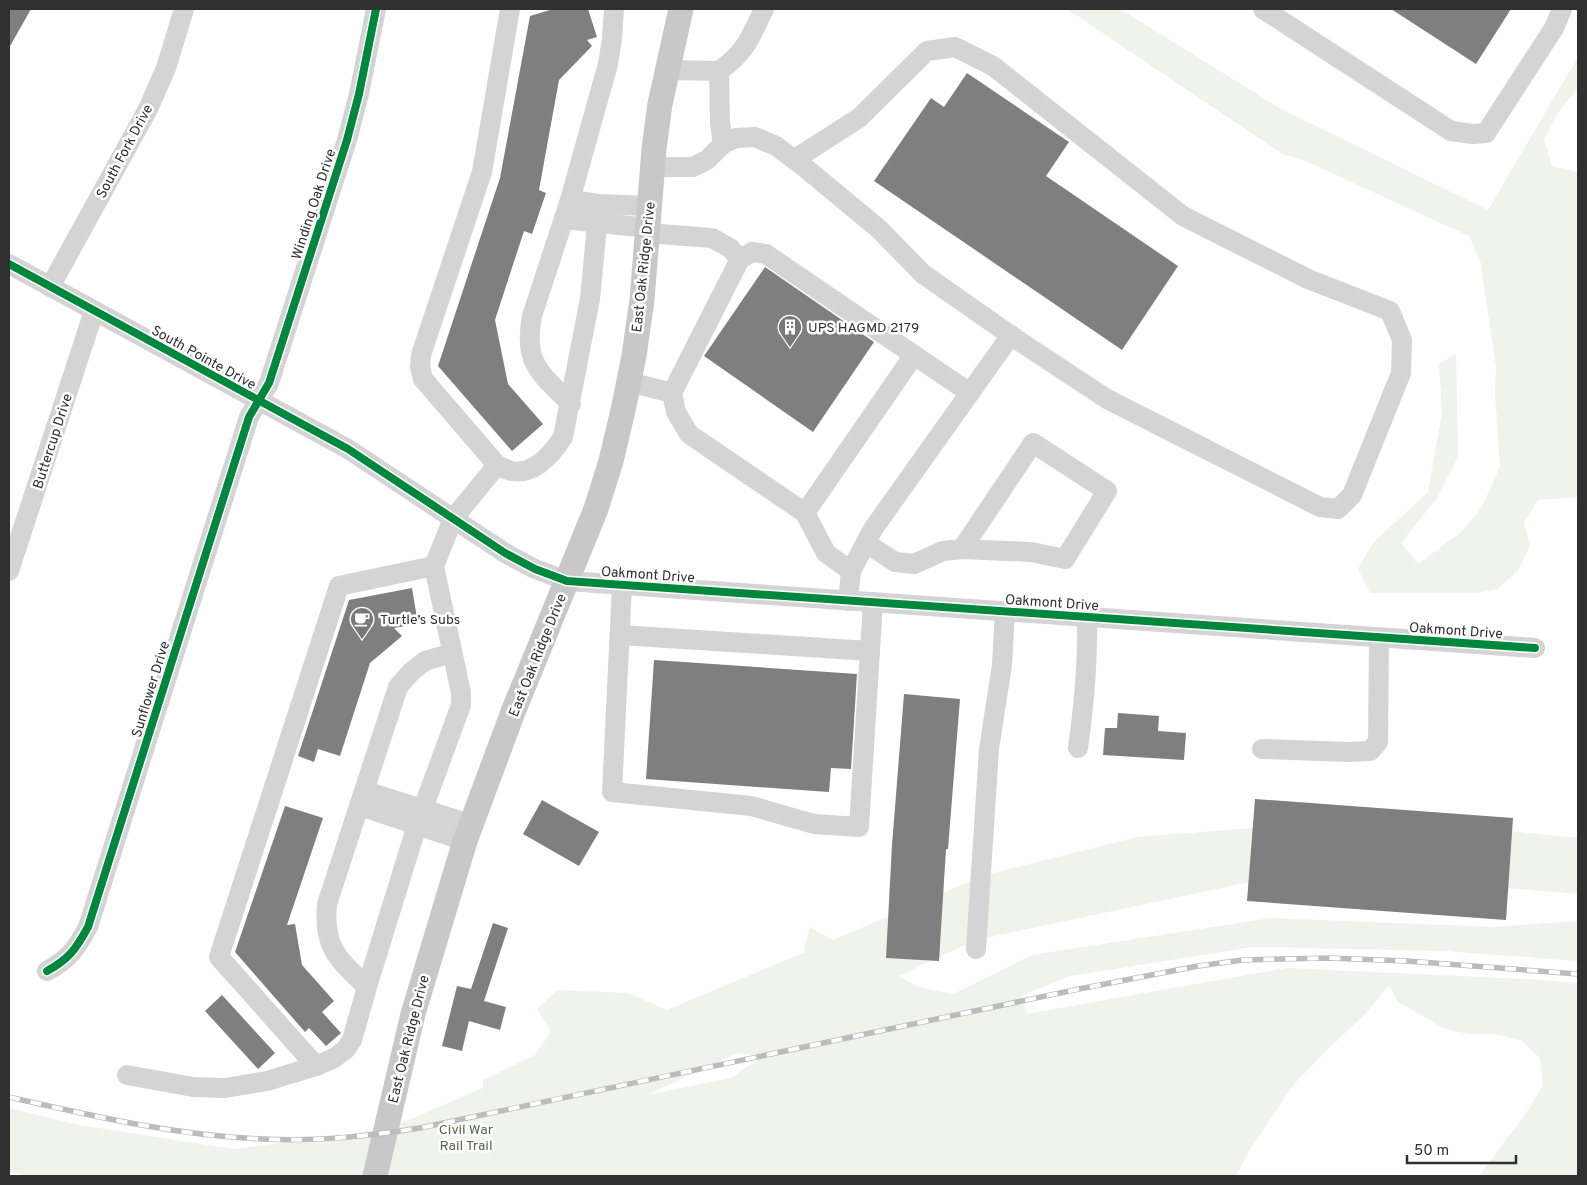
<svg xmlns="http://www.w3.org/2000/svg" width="1587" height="1185" font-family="Overpass,sans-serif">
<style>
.green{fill:#f0f2ec;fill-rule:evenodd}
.building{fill:#7f7f7f}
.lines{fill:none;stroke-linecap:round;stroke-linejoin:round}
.minor{stroke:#d4d4d4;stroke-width:20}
.major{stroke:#c8c8c8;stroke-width:25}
.rail-casing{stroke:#bcbcbc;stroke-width:5.5}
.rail{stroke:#fff;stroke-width:4;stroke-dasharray:11;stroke-linecap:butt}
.cycleway-casing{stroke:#fff;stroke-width:11}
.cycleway{stroke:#00873e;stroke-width:8}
.labels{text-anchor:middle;stroke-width:5;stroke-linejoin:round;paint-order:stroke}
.street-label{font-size:14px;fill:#303030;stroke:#fff}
.poi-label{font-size:14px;fill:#303030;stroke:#fff;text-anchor:start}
.park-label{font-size:14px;fill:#546742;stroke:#fff}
</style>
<rect width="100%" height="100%" fill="#fff"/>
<g class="green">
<polygon points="1067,9 1120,9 1281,109 1488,210 1578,57 1578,88 1557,114 1544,139 1552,166 1578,172 1578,497 1538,500 1524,523 1530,546 1518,571 1497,589 1477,593 1370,593 1358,569 1373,543 1428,492 1442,412 1439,364 1456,354 1458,457 1437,498 1401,543 1418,564 1460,533 1477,514 1490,490 1500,466 1495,393 1496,366 1480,260 1469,236 1301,159 1284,155"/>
<path d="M1384,818L1578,838V894L1301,871L976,940L899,976L918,987L953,994L1032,955L1271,918L1493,927L1578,921V961L1444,951L1253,947L1070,976L1021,996L1027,1014L1286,968L1528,979L1578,983V1176H1479L1529,1109L1543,1085L1540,1058L1521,1040L1495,1034H1468L1443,1028L1397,1001L1389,985L1368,1011L1330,1047L1294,1084L1249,1151L1236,1176H26L9,1171V1108L79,1125L234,1149L388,1129L483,1088V1080L535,1055L551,1032L537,1009L557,990L628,993L667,1010L805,952L804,950L810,927L833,940L985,875L1137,837ZM738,1053L763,1056L731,1078L647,1095Z"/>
</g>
<g class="building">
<polygon points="9,9 31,9 9,48"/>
<polygon points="553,9 588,9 597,37 587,40 592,46 559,80 539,190 546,193 532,234 524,231 495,320 508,384 543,424 512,451 438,366 500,178 530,16"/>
<polygon points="1391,9 1511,9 1476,64"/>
<polygon points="967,73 1069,142 1046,176 1178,266 1122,350 874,181 931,98 944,107"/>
<polygon points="765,267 874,342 813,432 704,356"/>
<polygon points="412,588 418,624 394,628 402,636 370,663 340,756 318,749 314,762 298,756 349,600"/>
<polygon points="654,660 857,674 851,769 831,768 829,792 646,779"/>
<polygon points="904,694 960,699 948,849 946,849 939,961 886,958 892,845"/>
<polygon points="1118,713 1159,716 1158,731 1186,733 1184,760 1103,755 1105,728 1117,728"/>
<polygon points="1255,799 1513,818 1506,920 1247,901"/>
<polygon points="542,800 599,832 579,866 523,834"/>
<polygon points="285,806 323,818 287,925 295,924 302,965 334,1001 322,1012 341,1033 326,1046 309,1028 305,1032 235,952"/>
<polygon points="493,923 508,928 484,1001 506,1007 500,1030 469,1021 462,1051 442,1046 457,986 471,989"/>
<polygon points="222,995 275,1053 258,1069 205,1011"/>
</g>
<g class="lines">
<g class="minor">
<polyline points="1263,9 1451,131 1473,134 1486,133 1554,28 1562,9"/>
<polyline points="667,70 719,71 720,123 723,144"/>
<path d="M719,71C746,52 750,38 764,9"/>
<polyline points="653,167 693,167 707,160 723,144 736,138 755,137 776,146 803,166 879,229 923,274 1016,339 1107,399 1320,507 1338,509 1352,495 1401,373 1402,340 1390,311 1308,279 1183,216 993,66 955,47 927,51 859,118 795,159"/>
<polyline points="570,200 599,204 649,206"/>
<polyline points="564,219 648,228"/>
<polyline points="647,233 712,238 730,248 740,259 672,393 676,412 689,434 805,513 826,553 851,571 848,601"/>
<polyline points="740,259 752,252 766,254 914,355 805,513"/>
<polyline points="9,264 348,449 505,553 535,569 567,581 1535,648"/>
<polyline points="50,287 148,109 166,68 184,9"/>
<polyline points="914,355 970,393"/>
<polyline points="629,382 672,393"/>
<path d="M571,404C540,373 523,363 532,316L570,200L608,64L612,39L614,9"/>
<polyline points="497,465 423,379 420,367 421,355 482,172 510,9"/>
<polyline points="866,543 895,562 914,564 943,551 962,549 1031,552 1065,559 1107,491 1033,443 962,549"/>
<polyline points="9,571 94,311"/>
<polyline points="851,571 873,529 1011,335"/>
<polyline points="622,585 612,792 751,806 814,824 859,827 873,602"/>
<polyline points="620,635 870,651"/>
<path d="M1078,748C1084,705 1088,661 1087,617"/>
<polyline points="1262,749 1349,752 1370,751 1378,742 1379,638"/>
<polyline points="365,791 470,824"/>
<polyline points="360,806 465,841"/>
<polyline points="976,949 989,749 1002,665 1005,612"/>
<path d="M47,971C69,959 76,949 88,927L249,417L269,383L347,140L359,94L376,9"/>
<path d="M367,987C337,958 323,947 327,904L398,687L411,672L425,661L452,653"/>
<polyline points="316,1066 219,957 339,586 434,566"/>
<path d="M127,1075L193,1087L225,1088L267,1081L316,1066L334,1058L345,1050L352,1040L367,987L417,825L461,705V693L434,566L453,519L497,465C501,467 507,470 512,471C535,475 552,454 563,437L590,299L599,204"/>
</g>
<polyline class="major" points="375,1176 413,1014 465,841 513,712 596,509 611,461 624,406 634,356 642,300 654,149 660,104 681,9"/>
<g class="rail-casing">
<path id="rail" d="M9,1097C93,1116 178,1136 264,1139C316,1142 368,1136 420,1128L1079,989L1198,966L1243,960L1329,958L1407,961L1578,974"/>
</g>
<use href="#rail" class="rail"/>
<g class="cycleway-casing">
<g id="cycleway">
<polyline points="9,264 348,449 505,553 535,569 567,581 1535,648"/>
<path d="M47,971C69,959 76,949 88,927L249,417L269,383L347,140L359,94L376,9"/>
</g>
</g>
<use href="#cycleway" class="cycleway"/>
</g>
<defs>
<g id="building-pin" transform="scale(1.25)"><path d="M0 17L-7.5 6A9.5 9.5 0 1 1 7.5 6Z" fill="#787878" stroke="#fff"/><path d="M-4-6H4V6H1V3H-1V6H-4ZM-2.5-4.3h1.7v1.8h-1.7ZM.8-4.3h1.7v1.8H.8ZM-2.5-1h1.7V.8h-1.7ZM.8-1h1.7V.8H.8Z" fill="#fff"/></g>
<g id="cafe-pin" transform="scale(1.25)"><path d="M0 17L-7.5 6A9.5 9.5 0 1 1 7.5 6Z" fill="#787878" stroke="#fff"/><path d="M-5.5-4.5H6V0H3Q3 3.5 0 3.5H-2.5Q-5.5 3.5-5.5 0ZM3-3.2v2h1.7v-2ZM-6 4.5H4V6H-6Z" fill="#fff"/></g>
</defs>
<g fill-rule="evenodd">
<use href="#building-pin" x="790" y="327"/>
<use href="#cafe-pin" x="362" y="619"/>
</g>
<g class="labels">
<g class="street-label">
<text transform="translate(124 151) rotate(-62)" y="5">South Fork Drive</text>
<text transform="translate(313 204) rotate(-72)" y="5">Winding Oak Drive</text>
<text transform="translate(643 267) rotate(-84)" y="5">East Oak Ridge Drive</text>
<text transform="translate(204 357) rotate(29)" y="5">South Pointe Drive</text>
<text transform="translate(52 441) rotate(-72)" y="5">Buttercup Drive</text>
<text transform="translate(648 574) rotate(4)" y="5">Oakmont Drive</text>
<text transform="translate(1052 602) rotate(4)" y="5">Oakmont Drive</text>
<text transform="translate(1456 630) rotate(4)" y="5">Oakmont Drive</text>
<text transform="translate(537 655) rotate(-68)" y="5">East Oak Ridge Drive</text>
<text transform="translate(150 689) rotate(-73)" y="5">Sunflower Drive</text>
<text transform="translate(408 1039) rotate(-76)" y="5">East Oak Ridge Drive</text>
</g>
<g class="poi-label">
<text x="808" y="332">UPS HAGMD 2179</text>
<text x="380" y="624">Turtle’s Subs</text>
</g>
<g class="park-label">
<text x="466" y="1134">Civil War<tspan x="466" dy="16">Rail Trail</tspan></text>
</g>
</g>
<rect width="1587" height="1185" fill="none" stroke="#303030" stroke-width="20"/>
<path d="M1407 1155v8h109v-8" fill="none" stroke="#303030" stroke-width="2.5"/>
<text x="1414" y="1155" font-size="15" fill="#303030" stroke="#ffffff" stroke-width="4" paint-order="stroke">50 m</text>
</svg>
